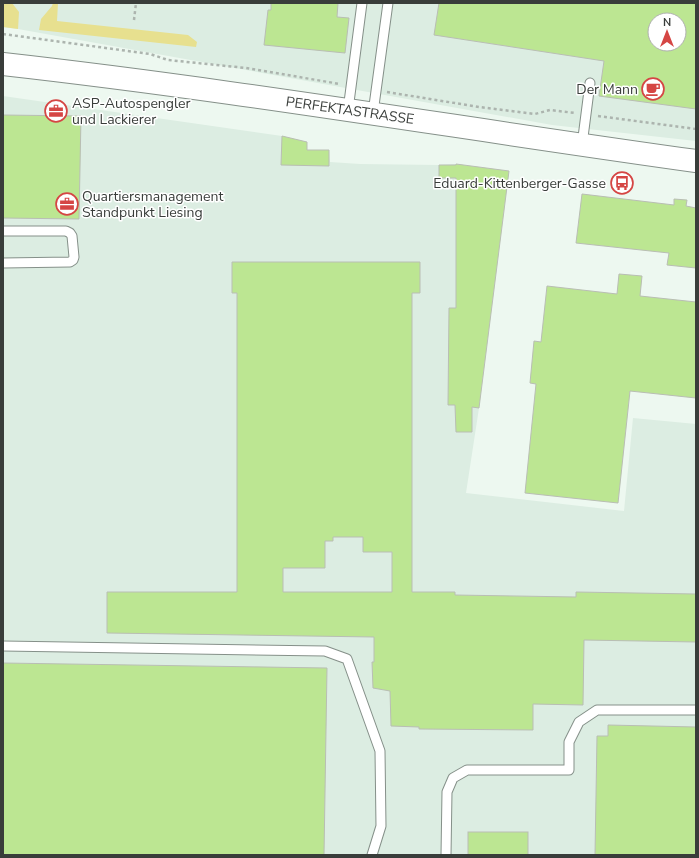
<svg xmlns="http://www.w3.org/2000/svg" width="699" height="858" font-family="'Nunito Sans',sans-serif">
<style>
.built{fill:#dcede2;fill-rule:evenodd}
.green{fill:#e7e08f}
.building{fill:#bce692;stroke:#b9beb4;fill-rule:evenodd}
.lines{fill:none;stroke-linecap:round;stroke-linejoin:round}
.lane-casing{stroke:#859089;stroke-width:11}
.primary-casing{stroke:#859089;stroke-width:24}
.path{stroke:#acb4ae;stroke-width:2.5;stroke-dasharray:3 3;stroke-linecap:butt}
.lane{stroke:#fff;stroke-width:9}
.primary{stroke:#fff;stroke-width:22}
.labels{text-anchor:middle;stroke-width:3;stroke-linejoin:round;paint-order:stroke}
.poi-label{font-size:14px;fill:#393d3a;stroke:#fff;text-anchor:end}
.street-label{font-size:14px;fill:#393d3a;stroke:#fff}
</style>
<rect width="100%" height="100%" fill="#edf8f0"/>
<g class="built">
<path d="M3,3H696V141L552,125L18,29L3,27ZM655,20H679V44H655Z"/>
<polygon points="3,96 282,136 307,142 307,150 329,150 330,162 360,164 439,165 456,164 479,408 466,493 624,511 633,418 696,424 696,855 3,855"/>
</g>
<g class="green">
<polygon points="3,3 12,3 19,12 18,29 3,27"/>
<polygon points="53,3 58,3 57,21 188,35 197,42 196,47 39,30 41,19 52,6"/>
</g>
<g class="building">
<polygon points="271,3 338,3 337,17 349,18 345,53 264,45 268,10 271,10"/>
<path d="M439,3H696V109L599,96L604,61L434,35ZM655,20H679V44H655Z"/>
<polygon points="3,115 81,116 79,219 3,218"/>
<polygon points="282,136 307,142 307,150 329,150 329,166 281,165"/>
<polygon points="456,164 509,171 479,408 472,407 472,432 456,432 455,405 448,405 449,308 456,308 456,178 439,178 439,165 456,165"/>
<polygon points="582,194 674,205 674,199 687,200 686,206 696,208 696,268 667,265 669,253 576,243"/>
<path d="M232,262H420V293H412V592H455V595L576,597V592L696,594V642L584,640L583,705L533,704V730L419,729V727L391,726L390,691L373,688L372,662H374V637L107,633V592H237V293H232ZM333,537H363V552H392V592H283V568H325V541H333Z"/>
<polygon points="619,274 642,276 640,296 696,302 696,398 630,391 618,503 525,493 536,384 530,383 534,341 541,342 547,286 617,294"/>
<polygon points="3,663 327,668 324,855 3,855"/>
<polygon points="608,725 696,727 696,855 595,855 597,736 608,736"/>
<rect x="468" y="832" width="60" height="23"/>
</g>
<g class="lines">
<g class="lane-casing">
<g id="lane">
<polyline points="348,110 362,3"/>
<polyline points="373,113 388,3"/>
<polyline points="582,145 590,83"/>
<polyline points="3,231 66,231 70,233 72,236 74,257 73,260 70,262 3,263"/>
<polyline points="3,646 325,651 347,659 380,751 381,826 372,855"/>
<polyline points="446,855 447,792 453,778 467,770 569,770 569,742 579,722 597,710 696,710"/>
</g>
</g>
<g class="primary-casing">
<path id="primary" d="M3,64C235,90 465,129 696,161"/>
</g>
<g class="path">
<polyline points="134,20 136,3"/>
<polyline points="3,34 150,54 168,60 246,68 340,84"/>
<polyline points="387,92 479,107 535,114 550,110 575,113"/>
<polyline points="598,116 696,129"/>
</g>
<use href="#lane" class="lane"/>
<use href="#primary" class="primary"/>
</g>
<defs>
<g id="cafe-ring" transform="scale(1.15)"><circle r="9.5" fill="#fff" stroke="#d54644" stroke-width="1.5"/><path d="M-5.5-4.5H6V0H3Q3 3.5 0 3.5H-2.5Q-5.5 3.5-5.5 0ZM3-3.2v2h1.7v-2ZM-6 4.5H4V6H-6Z" fill="#d54644"/></g>
<g id="office-ring" transform="scale(1.15)"><circle r="9.5" fill="#fff" stroke="#d54644" stroke-width="1.5"/><path d="M-6-3h4V-5.5h4V-3h4V5H-6ZM-1-4.5V-3h2v-1.5ZM-6 0V1H6V0Z" fill="#d54644"/></g>
<g id="bus-ring" transform="scale(1.15)"><circle r="9.5" fill="#fff" stroke="#d54644" stroke-width="1.5"/><path d="M-5-6H5V4H4V6H2V4H-2V6H-4V4H-5ZM-3.5-4V0h7V-4ZM-3.5 1.2v1.5H-2V1.2ZM2 1.2v1.5H3.5V1.2Z" fill="#d54644"/></g>
</defs>
<g fill-rule="evenodd">
<use href="#cafe-ring" x="653" y="89"/>
<use href="#office-ring" x="56" y="111"/>
<use href="#bus-ring" x="622" y="183"/>
<use href="#office-ring" x="67" y="204"/>
</g>
<g class="labels">
<g class="poi-label">
<text x="638" y="94">Der Mann</text>
<text x="72" y="108" text-anchor="start">ASP-Autospengler<tspan x="72" dy="16">und Lackierer</tspan></text>
<text x="606" y="188">Eduard-Kittenberger-Gasse</text>
<text x="82" y="201" text-anchor="start">Quartiersmanagement<tspan x="82" dy="16">Standpunkt Liesing</tspan></text>
</g>
<g class="street-label">
<text transform="translate(350 110) rotate(8)" y="5">PERFEKTASTRASSE</text>
</g>
</g>
<rect width="699" height="858" fill="none" stroke="#393d3a" stroke-width="8"/>
<g transform="translate(667 32)"><circle r="19" fill="#ffffff" stroke="#b0b1b0"/>
<path d="M0-3L7 15L0 10L-7 15Z" fill="#d54644"/>
<text y="-6" font-size="11" font-weight="bold" text-anchor="middle" fill="#393d3a">N</text>
</g>
</svg>
